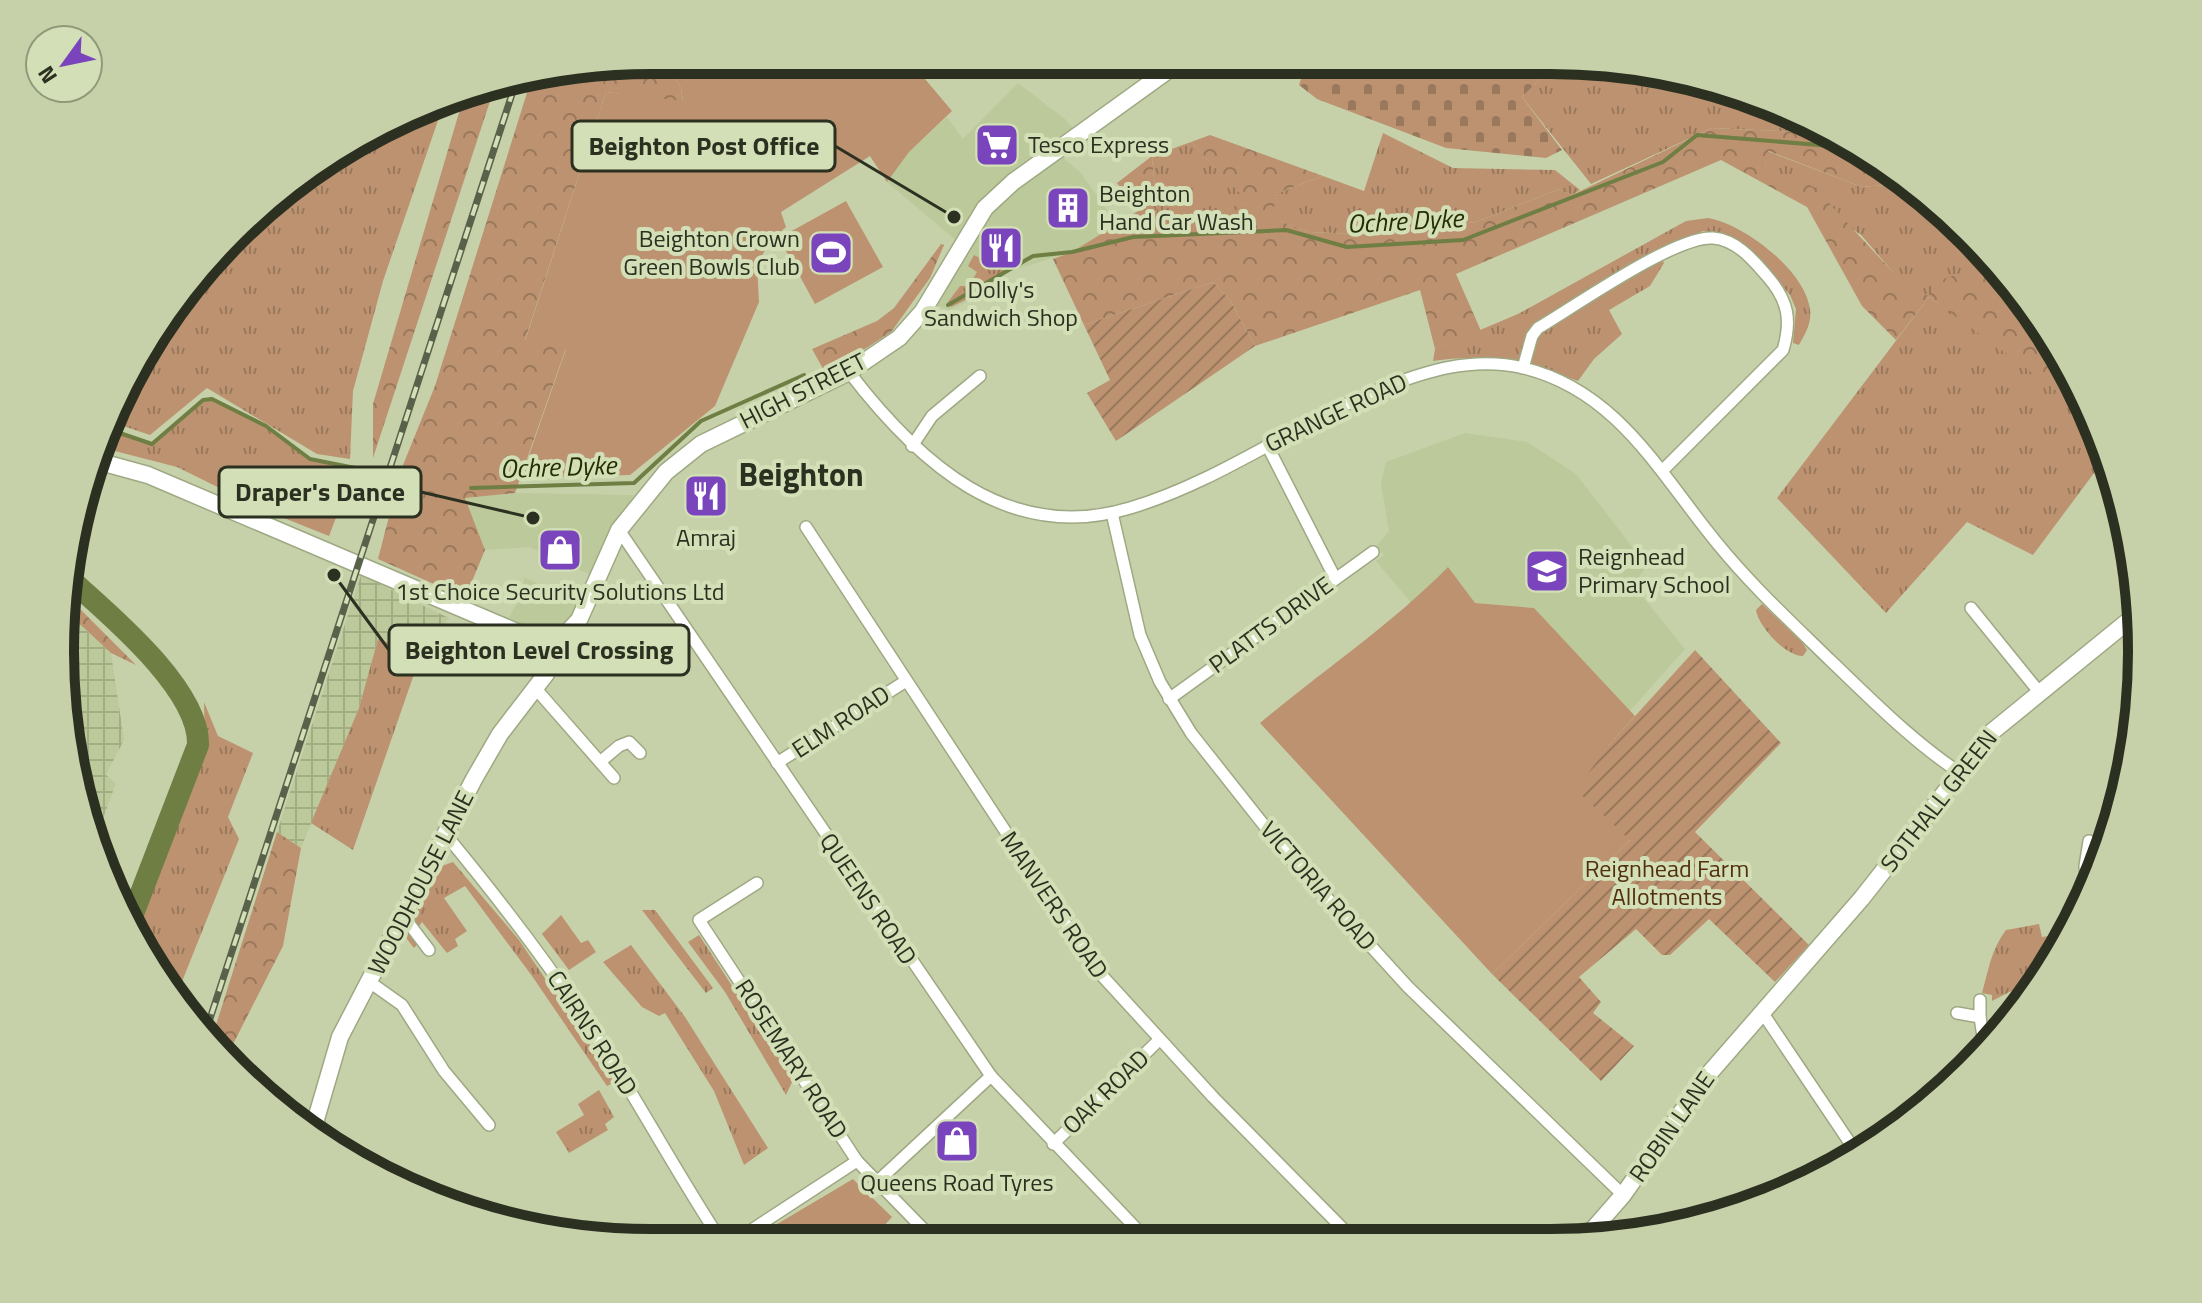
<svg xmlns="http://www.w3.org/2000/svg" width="2202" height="1303" font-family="'Titillium Web',sans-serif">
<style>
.built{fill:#bcc99a}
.industrial{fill:url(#industrial-grid)}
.grass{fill:url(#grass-tufts)}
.forest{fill:url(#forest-crowns)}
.cemetery{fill:url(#cemetery-stones)}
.park{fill:#bc9270}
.garden{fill:url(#garden-furrows)}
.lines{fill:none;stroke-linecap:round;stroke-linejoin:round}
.stream{stroke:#6f7e43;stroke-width:4}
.river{stroke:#6f7e43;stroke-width:22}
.street-casing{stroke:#9ea983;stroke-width:14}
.secondary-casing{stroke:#9ea983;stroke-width:19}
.street{stroke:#fff;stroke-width:11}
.secondary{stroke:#fff;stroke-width:16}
.rail-casing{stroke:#5a614a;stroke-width:7}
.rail{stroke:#d3dfb6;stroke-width:4;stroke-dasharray:12;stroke-linecap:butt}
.labels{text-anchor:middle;stroke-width:8;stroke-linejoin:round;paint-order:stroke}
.poi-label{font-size:24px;fill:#2c3021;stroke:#d3dfb6}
.street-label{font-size:24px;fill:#2c3021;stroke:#d3dfb6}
.park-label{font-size:24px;fill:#522f0d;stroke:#d3dfb6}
.water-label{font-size:26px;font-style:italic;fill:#252e00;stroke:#d3dfb6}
.district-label{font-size:32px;font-weight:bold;fill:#2c3021;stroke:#d3dfb6}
.rim{fill:none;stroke:#2c3021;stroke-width:10}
.leader{fill:none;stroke:#2c3021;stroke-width:3}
.callout-dot{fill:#2c3021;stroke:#d3dfb6;stroke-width:3}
.callout{fill:#d3dfb6;stroke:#2c3021;stroke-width:3}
.callout-label{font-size:26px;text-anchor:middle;font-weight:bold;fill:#2c3021}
</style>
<defs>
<pattern id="industrial-grid" width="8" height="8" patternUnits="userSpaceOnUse" patternTransform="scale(2)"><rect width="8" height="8" fill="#bcc99a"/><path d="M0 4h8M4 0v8" fill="none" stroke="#a2ad84"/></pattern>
<pattern id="grass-tufts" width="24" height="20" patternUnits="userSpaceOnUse" patternTransform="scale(2)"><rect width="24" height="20" fill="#bc9270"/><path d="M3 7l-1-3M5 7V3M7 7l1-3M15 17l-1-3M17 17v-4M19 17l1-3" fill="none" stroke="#99785c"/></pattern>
<pattern id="forest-crowns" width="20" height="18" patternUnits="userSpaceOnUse" patternTransform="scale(2)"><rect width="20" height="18" fill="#bc9270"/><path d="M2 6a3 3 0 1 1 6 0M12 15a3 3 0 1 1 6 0" fill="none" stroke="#99785c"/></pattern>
<pattern id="cemetery-stones" width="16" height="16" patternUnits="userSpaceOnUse" patternTransform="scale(2)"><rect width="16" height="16" fill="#bc9270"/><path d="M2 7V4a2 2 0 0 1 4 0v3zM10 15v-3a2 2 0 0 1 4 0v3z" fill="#99785c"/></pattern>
<pattern id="garden-furrows" width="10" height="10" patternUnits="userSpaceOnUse" patternTransform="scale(2)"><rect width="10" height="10" fill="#bc9270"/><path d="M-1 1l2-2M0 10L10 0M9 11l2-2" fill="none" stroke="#99785c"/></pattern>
</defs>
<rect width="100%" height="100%" fill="#c6d1aa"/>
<g class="built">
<polygon points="1018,83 1065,119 1079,135 1056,152 1080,172 1117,224 1072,252 1007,272 978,297 949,310 938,306 937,298 965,248 887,182 909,152 947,117 963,139"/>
<polygon points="1465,433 1527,442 1576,474 1647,566 1633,585 1685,649 1630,711 1534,608 1475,603 1448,568 1412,604 1376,561 1384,555 1376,547 1389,531 1381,483 1386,462"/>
<polygon points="515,493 634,495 591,575 529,547 485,550 465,498"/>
<polygon points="524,577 583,606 569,629 536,634 509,618 523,591"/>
</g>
<g class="industrial">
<polygon points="361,575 449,618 421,654 378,639 359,708 301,848 277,832"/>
<polygon points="69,614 111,653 124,740 106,775 116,783 96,838 61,690"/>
</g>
<g class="grass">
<polygon points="1559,61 1590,61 1741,92 1826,133 1712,128 1591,184 1522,97"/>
<polygon points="445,100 383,281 353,391 350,459 317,454 207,388 150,435 114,423 160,323 292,182"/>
<polygon points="1383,133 1453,168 1555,170 1580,190 1572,195 1559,189 1476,222 1383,235 1309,232 1270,218 1278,193 1323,176 1364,191"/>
<polygon points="1191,142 1249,202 1177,225 1158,223 1152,156"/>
<path d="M1767,151L1862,187L1908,183L1968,233L2006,278L1976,267L1929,297C1969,327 2090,402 2103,446L2090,458L2097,469L2033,555L1967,522L1886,613L1777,498L1929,297L1904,285L1861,235L1765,168Z"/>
<path d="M1708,218C1744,224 1806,271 1810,310C1812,323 1805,334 1799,345L1793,343L1796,309L1790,295L1752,251L1735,238L1703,231L1659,252L1664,263L1650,286L1609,310L1622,334L1594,359L1578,381C1529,362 1485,353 1433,361L1435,349L1518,314L1686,221Z"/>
<polygon points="974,255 1007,272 972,297 951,307 948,302 960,286 969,286 977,272 968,266"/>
<polygon points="212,399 266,426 310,459 355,468 329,536 264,510 177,467 103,448 111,430 153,444 203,400"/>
<path d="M1762,604L1802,642L1807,650L1803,656C1786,657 1758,626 1756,610Z"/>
<polygon points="378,639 421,654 353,850 311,823 359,708"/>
<polygon points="204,702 218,736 253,753 228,817 239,839 177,994 138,930 205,751"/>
<polygon points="453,862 519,940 615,1082 607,1086 532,976 465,886 444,898 467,931 455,939 458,946 447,953 422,922 417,929 424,937 414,948 404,935 442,866"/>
<polygon points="642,910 655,910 713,988 706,993"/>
<polygon points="561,915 581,943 588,940 596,952 569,970 542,934"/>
<path d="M2039,924L2042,937L2067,933L2046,973L1992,1001V995L1982,993C1989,969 1991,950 2006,930Z"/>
<polygon points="699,935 793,1080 786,1095 725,992 688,942"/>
<polygon points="631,945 685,1017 768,1148 744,1165 714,1091 665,1013 659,1016 642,1007 603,962"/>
<polygon points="599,1090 614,1117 605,1124 608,1130 569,1153 556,1132 584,1115 578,1104"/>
</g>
<g class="forest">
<polygon points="632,63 672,73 681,88 683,102 606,92 525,340 566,348 515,493 465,498 485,550 465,598 378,559 401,470 435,386 531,80"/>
<polygon points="495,86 373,458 373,404 458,116 466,90"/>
<polygon points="1712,128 1826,133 1879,159 1908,183 1862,187 1768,151 1765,168 1814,187 1904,284 1928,296 1944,279 1977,267 2006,278 2042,323 2099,433 2058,392 1929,297 1896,340 1862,306 1807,207 1721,160 1456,274 1481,331 1435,349 1420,290 1255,346 1230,300 1213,282 1084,325 1053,259 1072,252 1138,211 1117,183 1152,156 1158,223 1177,225 1248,202 1191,142 1210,135 1323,176 1278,193 1271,218 1309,232 1383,235 1476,222 1559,189 1572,195"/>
<polygon points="941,244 944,245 930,278 891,332 826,374 812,349 877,321 894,308"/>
<polygon points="70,599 136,665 111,653 69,614"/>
<polygon points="277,832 301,848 283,946 226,1058 210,1044"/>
</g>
<polygon class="cemetery" points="1307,61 1317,65 1320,61 1559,61 1522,97 1562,150 1546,158 1446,148 1317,99 1299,85"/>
<g class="park">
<polygon points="652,60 909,60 952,111 909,152 887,182 870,156 781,212 786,227 770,241 757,265 759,302 715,406 630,475 521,478 566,349 525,341 606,92 683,101 681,88 672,73 632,63"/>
<polygon points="846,201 883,267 815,304 779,238"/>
<path d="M1448,567L1475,603L1534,608L1635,716L1608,746L1631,839L1492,974L1260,723C1322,671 1391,625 1448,567Z"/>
<polygon points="853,1179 892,1217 869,1242 747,1242"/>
</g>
<g class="garden">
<polygon points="1213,282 1230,300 1255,346 1116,441 1087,393 1110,380 1084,325"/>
<polygon points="1695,650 1781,743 1695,832 1809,945 1775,982 1709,919 1670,955 1662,955 1636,929 1579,977 1601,1002 1593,1013 1634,1046 1601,1081 1492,974 1630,840 1576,790 1608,746"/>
</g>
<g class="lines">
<g class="stream">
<polyline points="948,305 1033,256 1072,252 1133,237 1286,230 1347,247 1463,240 1663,162 1697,135 1856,148"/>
<polyline points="111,430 152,444 203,400 212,399 266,426 310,459 355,468"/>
<polyline points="471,488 634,483 701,421 804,375"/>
</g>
<path class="river" d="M72,581C110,615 200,690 198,745L131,919"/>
<g class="street-casing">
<g id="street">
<path d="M1523,368L1532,336L1538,328C1574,307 1676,235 1713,238C1737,240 1753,260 1767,276C1788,300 1792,320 1783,350L1663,470"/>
<path d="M849,372C918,462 1008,545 1130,508C1218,482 1294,425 1378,390C1425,371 1472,356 1524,368C1618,391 1660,474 1717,543C1751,585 1792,623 1831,661C1873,701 1912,741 1960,773"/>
<polyline points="1267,445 1335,578"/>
<polyline points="912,446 932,416 980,376"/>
<polyline points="1112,513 1140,635 1160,682 1191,733 1286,853 1408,987 1623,1195"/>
<polyline points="806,527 1095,968 1213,1097 1356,1242"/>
<polyline points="619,530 991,1076 1149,1242"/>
<polyline points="1971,608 2040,693"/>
<polyline points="536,689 614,778"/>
<polyline points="1169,699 1373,552"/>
<polyline points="600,762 619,746 629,742 640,753"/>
<polyline points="777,763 906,681"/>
<path d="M446,835C513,916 577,1000 630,1091C661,1142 689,1192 722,1242"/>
<polyline points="757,883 699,920 857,1161 936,1242"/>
<polyline points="2087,896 2085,866 2089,841"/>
<polyline points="404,917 429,950"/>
<polyline points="371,983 402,1005 444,1071 489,1125"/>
<polyline points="1762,1012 1858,1155"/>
<polyline points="1957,1013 1980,1017 1980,1000"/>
<polyline points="1980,1017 1985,1050"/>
<polyline points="1053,1144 1159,1040"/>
<polyline points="878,1181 991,1076"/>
<polyline points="733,1242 857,1161"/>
</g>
</g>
<g class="secondary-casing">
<g id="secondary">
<polyline points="97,461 148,475 519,633 541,640 562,638 579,620 619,530 666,472 701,444 849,372 899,338 923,311 985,208 1013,182 1181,61"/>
<polyline points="318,1139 316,1119 340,1037 474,779 500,734 546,674 552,640"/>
<polyline points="1582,1242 1623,1195 1707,1076 1862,898 1993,731 2138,613"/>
</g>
</g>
<use href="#street" class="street"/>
<use href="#secondary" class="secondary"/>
<g class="rail-casing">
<polyline id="rail" points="204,1037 516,82"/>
</g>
<use href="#rail" class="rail"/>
</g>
<defs>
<g id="supermarket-square" transform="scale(2.3)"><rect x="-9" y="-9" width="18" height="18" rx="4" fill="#7a45bc" stroke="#d3dfb6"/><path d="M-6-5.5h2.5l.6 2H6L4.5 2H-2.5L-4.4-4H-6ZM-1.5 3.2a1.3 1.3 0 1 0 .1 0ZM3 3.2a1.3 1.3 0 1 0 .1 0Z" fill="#fff"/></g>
<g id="building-square" transform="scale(2.3)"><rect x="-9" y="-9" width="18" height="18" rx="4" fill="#7a45bc" stroke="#d3dfb6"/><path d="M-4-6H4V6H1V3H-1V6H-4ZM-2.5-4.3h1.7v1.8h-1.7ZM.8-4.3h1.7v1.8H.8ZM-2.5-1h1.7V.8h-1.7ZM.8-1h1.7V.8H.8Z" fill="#fff"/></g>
<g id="restaurant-square" transform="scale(2.3)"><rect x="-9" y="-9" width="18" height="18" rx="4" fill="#7a45bc" stroke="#d3dfb6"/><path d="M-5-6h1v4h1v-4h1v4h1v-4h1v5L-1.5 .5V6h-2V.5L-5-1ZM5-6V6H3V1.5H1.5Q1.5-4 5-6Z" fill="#fff"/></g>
<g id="stadium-square" transform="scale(2.3)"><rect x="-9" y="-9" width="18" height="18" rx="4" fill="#7a45bc" stroke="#d3dfb6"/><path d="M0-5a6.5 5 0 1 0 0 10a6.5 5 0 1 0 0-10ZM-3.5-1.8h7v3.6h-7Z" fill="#fff"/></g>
<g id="shop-square" transform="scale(2.3)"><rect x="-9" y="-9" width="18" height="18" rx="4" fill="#7a45bc" stroke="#d3dfb6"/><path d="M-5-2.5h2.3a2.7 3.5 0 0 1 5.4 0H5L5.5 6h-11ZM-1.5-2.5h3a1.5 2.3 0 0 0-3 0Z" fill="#fff"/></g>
<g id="school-square" transform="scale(2.3)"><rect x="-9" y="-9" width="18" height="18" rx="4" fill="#7a45bc" stroke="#d3dfb6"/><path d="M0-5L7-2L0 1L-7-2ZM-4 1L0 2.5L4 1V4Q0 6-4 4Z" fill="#fff"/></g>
</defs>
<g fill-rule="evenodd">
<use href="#supermarket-square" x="997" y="145"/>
<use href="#building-square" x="1068" y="208"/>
<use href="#restaurant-square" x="1001" y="248"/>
<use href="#stadium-square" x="831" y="253"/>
<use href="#restaurant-square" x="706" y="496"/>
<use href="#shop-square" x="560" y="550"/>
<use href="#school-square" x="1547" y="571"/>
<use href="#shop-square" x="957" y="1141"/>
</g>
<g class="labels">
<g class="poi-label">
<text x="1028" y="153" text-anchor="start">Tesco Express</text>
<text x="1099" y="202" text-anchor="start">Beighton<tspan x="1099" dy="28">Hand Car Wash</tspan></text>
<text x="800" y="247" text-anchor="end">Beighton Crown<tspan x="800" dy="28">Green Bowls Club</tspan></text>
<text x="1001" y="298">Dolly's<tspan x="1001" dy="28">Sandwich Shop</tspan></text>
<text x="706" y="546">Amraj</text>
<text x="1578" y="565" text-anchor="start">Reignhead<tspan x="1578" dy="28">Primary School</tspan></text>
<text x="560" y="600">1st Choice Security Solutions Ltd</text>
<text x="957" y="1191">Queens Road Tyres</text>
</g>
<g class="street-label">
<text transform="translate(803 391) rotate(-27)" y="8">HIGH STREET</text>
<text transform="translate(1336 413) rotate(-25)" y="8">GRANGE ROAD</text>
<text transform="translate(1271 625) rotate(-36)" y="8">PLATTS DRIVE</text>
<text transform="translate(841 722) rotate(-33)" y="8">ELM ROAD</text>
<text transform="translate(1939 801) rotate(-52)" y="8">SOTHALL GREEN</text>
<text transform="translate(421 883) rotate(-63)" y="8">WOODHOUSE LANE</text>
<text transform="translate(1318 886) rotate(49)" y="8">VICTORIA ROAD</text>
<text transform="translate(868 899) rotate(56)" y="8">QUEENS ROAD</text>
<text transform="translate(1054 905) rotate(56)" y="8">MANVERS ROAD</text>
<text transform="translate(592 1033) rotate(57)" y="8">CAIRNS ROAD</text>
<text transform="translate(791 1059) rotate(57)" y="8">ROSEMARY ROAD</text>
<text transform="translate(1106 1092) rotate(-44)" y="8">OAK ROAD</text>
<text transform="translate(1672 1127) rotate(-55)" y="8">ROBIN LANE</text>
</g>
<g class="park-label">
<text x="1667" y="877">Reignhead Farm<tspan x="1667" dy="28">Allotments</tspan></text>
</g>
<g class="water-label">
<text transform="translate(1405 221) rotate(-3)" y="9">Ochre Dyke</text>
<text transform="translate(558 467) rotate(-2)" y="9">Ochre Dyke</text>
</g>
<g class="district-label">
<text x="801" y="486">Beighton</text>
</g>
</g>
<path d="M0 0H2202V1303H0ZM651 74H1551A577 577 0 0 1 2128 651V652A577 577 0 0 1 1551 1229H651A577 577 0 0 1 74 652V651A577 577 0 0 1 651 74Z" fill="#c6d1aa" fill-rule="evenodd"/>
<path class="rim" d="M651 74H1551A577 577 0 0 1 2128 651V652A577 577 0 0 1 1551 1229H651A577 577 0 0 1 74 652V651A577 577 0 0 1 651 74Z"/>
<path class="leader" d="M954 217L835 146M533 518L421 492M334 575L389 650"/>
<g class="callout-dot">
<circle cx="954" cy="217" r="8"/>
<circle cx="533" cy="518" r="8"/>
<circle cx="334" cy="575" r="8"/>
</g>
<g class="callout">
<rect x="572" y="121" width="263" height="50" rx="8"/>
<rect x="219" y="467" width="202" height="50" rx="8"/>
<rect x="389" y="625" width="300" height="50" rx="8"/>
</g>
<g class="callout-label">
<text x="704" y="155">Beighton Post Office</text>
<text x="320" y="501">Draper's Dance</text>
<text x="539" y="659">Beighton Level Crossing</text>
</g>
<g transform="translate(64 64) rotate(237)"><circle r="38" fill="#d3dfb6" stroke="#90997a" stroke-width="2"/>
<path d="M0-6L14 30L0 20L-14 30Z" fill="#7a45bc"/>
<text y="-12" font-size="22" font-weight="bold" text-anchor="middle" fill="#2c3021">N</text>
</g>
</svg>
